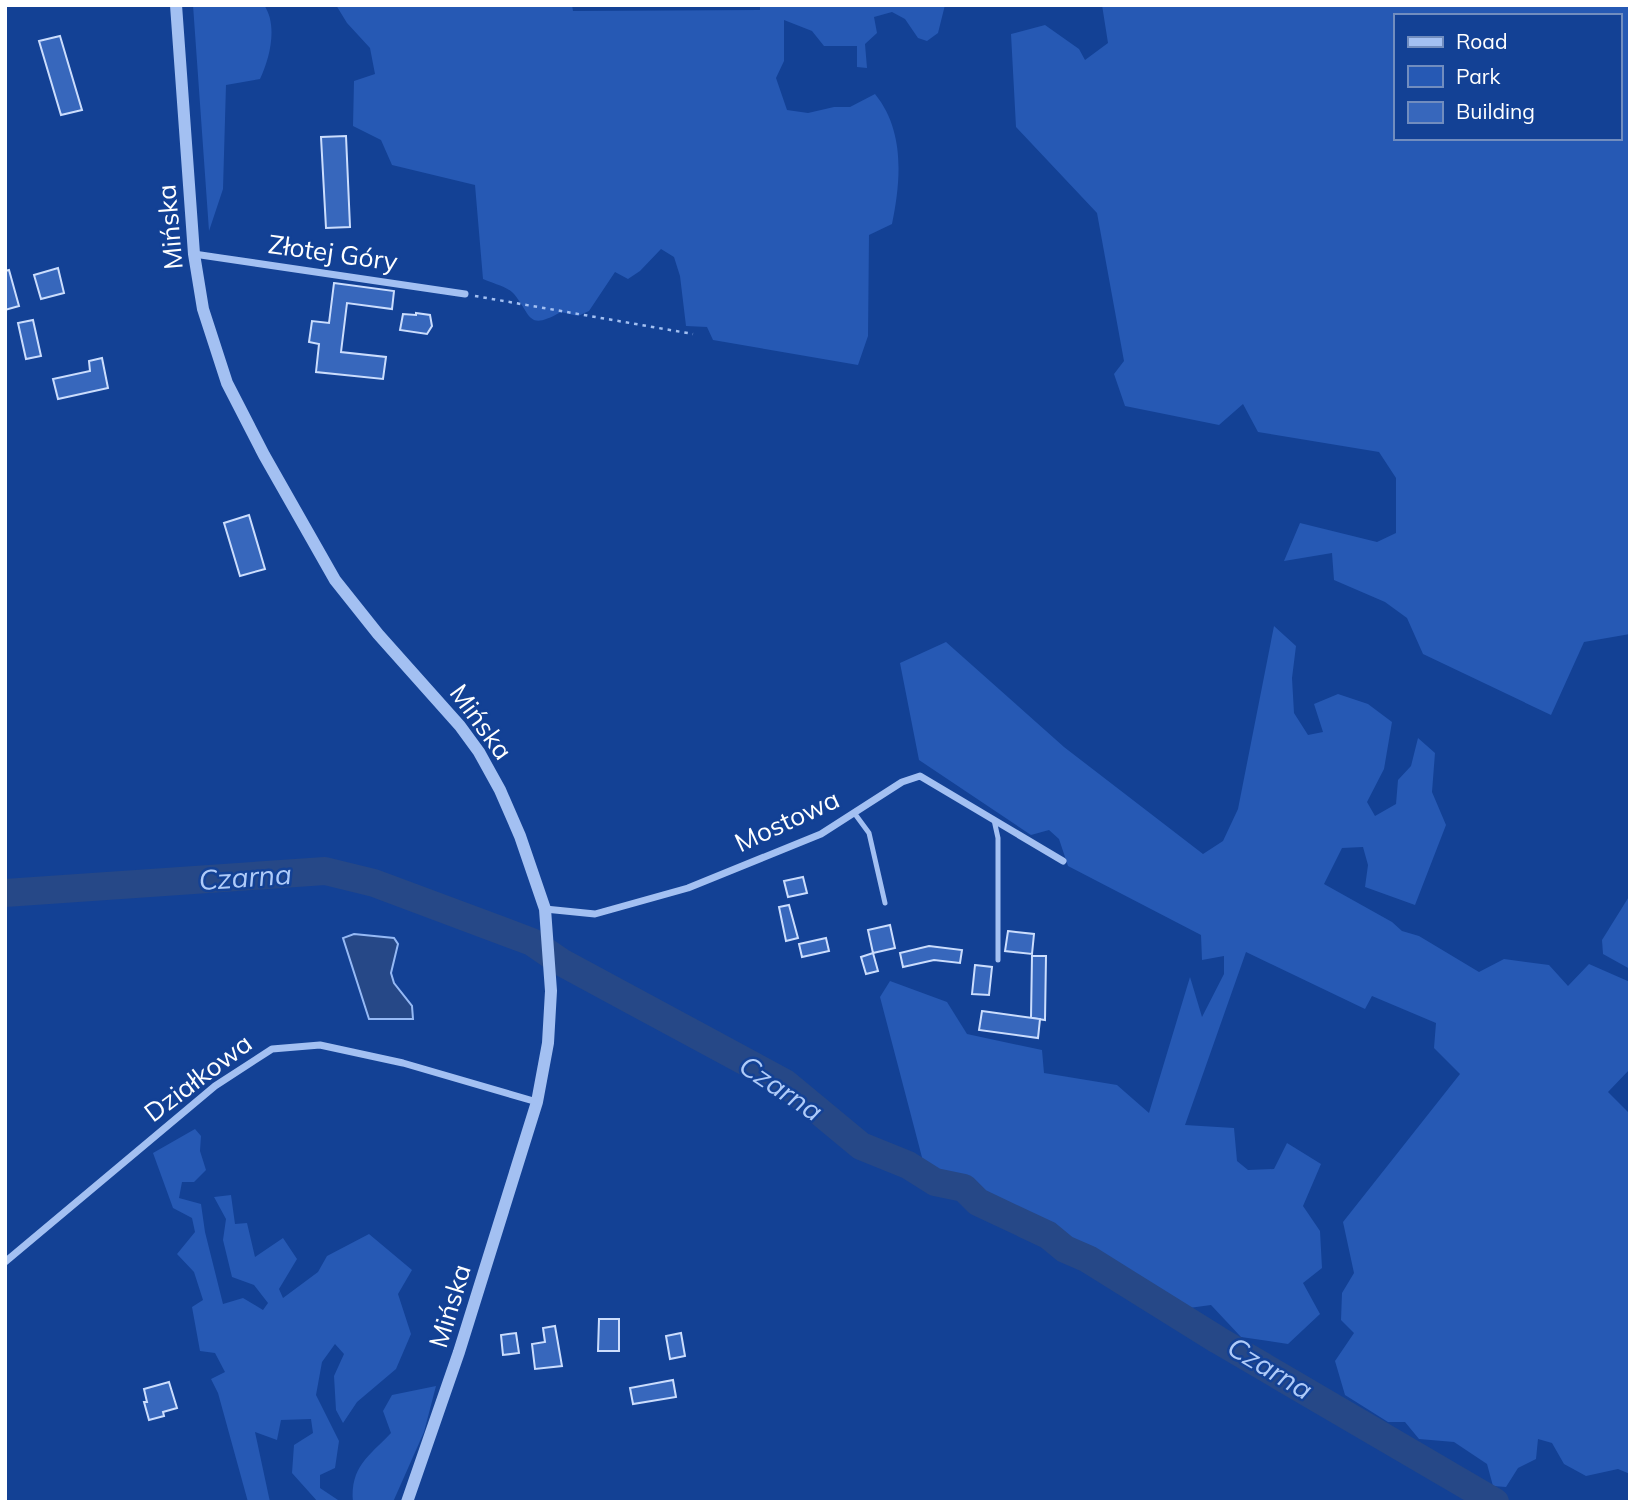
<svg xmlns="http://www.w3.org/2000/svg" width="1635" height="1507" font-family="Mulish,sans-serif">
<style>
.green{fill:#2659b4;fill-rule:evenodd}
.water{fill:#264887;stroke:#95b9f5;stroke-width:2}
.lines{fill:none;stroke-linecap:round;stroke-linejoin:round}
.river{stroke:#264887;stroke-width:28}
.building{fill:#3767bc;stroke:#cbddfd;stroke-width:2}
.path{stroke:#a3c0f2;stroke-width:2.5;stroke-dasharray:3.5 5;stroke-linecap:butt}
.service{stroke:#a3c0f2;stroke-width:5}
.minor{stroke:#a3c0f2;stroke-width:7}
.tertiary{stroke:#a3c0f2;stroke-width:12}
.labels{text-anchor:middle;stroke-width:5;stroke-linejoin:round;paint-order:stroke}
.street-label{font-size:26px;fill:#fff;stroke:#134195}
.water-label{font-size:28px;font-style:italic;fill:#afcbf9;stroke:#134195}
</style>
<rect width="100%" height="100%" fill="#134195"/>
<g class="green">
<path d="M193,5H264C278,25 270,58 260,79L226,85L223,189L209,231Z"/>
<path d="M336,5H572L573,11L760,10V5H945L938,33L927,41L918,38L905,19L892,12L874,17L877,33L865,44L867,68L857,67V46H824L812,31L784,20V61L776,78L787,110L808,113L834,107H850L875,94C905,131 901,180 892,224L869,235L868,336L858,365L713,340L707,327L686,326L680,276L674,257L661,249L640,271L628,279L615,272L589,311L578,316L561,312C527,331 532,316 514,294C508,287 492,283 483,279L475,185L392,165L381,140L353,126L354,81L375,74L370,48L347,23Z"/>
<path d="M1102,5H1630V634L1584,642L1551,715L1423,654L1407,618L1385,602L1334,580L1332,553L1284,561L1300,523L1377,542L1396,533V478L1379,452L1258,432L1243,404L1219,425L1125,406L1114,374L1124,361L1097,213L1016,127L1011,34L1045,25L1079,49L1085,60L1108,43ZM1395,16H1619V138H1395Z"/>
<polygon points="1274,626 1296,646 1292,678 1294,713 1308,735 1323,732 1314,704 1338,694 1368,704 1392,722 1384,769 1367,802 1375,816 1396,804 1398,780 1411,766 1418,738 1435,753 1432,792 1446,825 1415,905 1365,887 1368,865 1363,847 1342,848 1324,884 1392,922 1402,931 1419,936 1479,972 1504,959 1549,965 1568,986 1589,964 1630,982 1630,1069 1608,1092 1630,1114 1630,1474 1618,1469 1586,1476 1564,1464 1552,1443 1538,1439 1536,1459 1518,1468 1506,1487 1493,1486 1487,1464 1454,1442 1419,1439 1405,1422 1388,1422 1345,1395 1335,1361 1354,1333 1341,1320 1342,1293 1354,1273 1343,1222 1460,1074 1434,1048 1436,1023 1372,996 1365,1009 1246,952 1185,1125 1234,1128 1237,1161 1248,1170 1274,1169 1287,1143 1321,1164 1303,1206 1320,1231 1322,1268 1303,1283 1320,1314 1288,1344 1241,1337 1211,1305 1189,1308 1106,1259 996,1201 973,1178 949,1178 924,1165 880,997 890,981 947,1002 967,1034 1042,1050 1044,1073 1117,1085 1149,1113 1190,977 1202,1017 1224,974 1224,956 1202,960 1201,935 1068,866 1059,839 1049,830 1031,835 919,760 900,663 946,642 1064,747 1203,854 1223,841 1238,809"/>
<polygon points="1630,895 1630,969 1603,954 1602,940"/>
<polygon points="195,1129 201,1136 200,1151 206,1170 194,1182 182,1182 179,1198 201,1204 205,1232 223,1304 243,1298 263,1310 268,1303 254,1285 232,1277 223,1240 226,1219 214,1197 231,1195 235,1224 247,1223 255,1257 283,1238 297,1259 279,1289 283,1298 318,1272 327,1256 369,1234 412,1270 398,1294 411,1334 396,1369 357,1402 343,1423 336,1410 334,1376 344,1354 335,1344 322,1362 316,1395 339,1441 335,1468 320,1475 320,1488 341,1502 318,1502 292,1473 294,1445 313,1433 311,1419 281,1420 277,1440 255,1432 270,1502 248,1502 218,1393 211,1379 225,1372 215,1353 200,1351 192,1307 203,1300 194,1272 177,1254 195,1232 192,1218 173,1208 153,1153"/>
<path d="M436,1386L424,1432L393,1502H353C350,1467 369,1456 391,1433L383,1411L392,1395Z"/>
</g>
<polygon class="water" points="354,934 394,938 398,944 391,973 394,983 412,1006 413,1019 369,1019 343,938"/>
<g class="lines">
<polyline class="river" points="5,893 325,871 374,883 532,942 561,962 785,1083 861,1146 908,1165 935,1182 964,1188 978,1202 1048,1235 1065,1249 1088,1259 1218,1340 1495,1502"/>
</g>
<g class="building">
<polygon points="60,36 82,110 61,115 39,41"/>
<polygon points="346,136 350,227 326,228 321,137"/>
<polygon points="58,268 64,293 41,299 34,275"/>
<polygon points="9,270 19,306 5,310 5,271"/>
<polygon points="334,283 394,291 392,309 347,303 341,352 386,357 383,379 316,372 319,344 309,342 312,321 329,323"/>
<polygon points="416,313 430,315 432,326 427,334 400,330 403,314 416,315"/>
<polygon points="33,320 41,356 26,359 18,323"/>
<polygon points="102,358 108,388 58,399 53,379 90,371 89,361"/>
<polygon points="249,515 265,569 240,576 224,523"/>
<polygon points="803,877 807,893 788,897 784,881"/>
<polygon points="789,905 798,938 786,941 779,907"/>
<polygon points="890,925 895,948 873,953 868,930"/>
<polygon points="1008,931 1034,934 1032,954 1005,951"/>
<polygon points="826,938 829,951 802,957 799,944"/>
<polygon points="929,946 962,950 960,963 934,960 903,967 900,953"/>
<polygon points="873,953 878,971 866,974 861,957"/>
<polygon points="1032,956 1046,956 1045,1020 1031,1018"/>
<polygon points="975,965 992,967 989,995 972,994"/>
<polygon points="982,1011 1040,1019 1038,1038 979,1030"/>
<polygon points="599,1319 619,1319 619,1351 598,1351"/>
<polygon points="555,1326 562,1366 535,1369 532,1344 545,1342 543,1328"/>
<polygon points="516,1333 519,1353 503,1355 501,1335"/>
<polygon points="681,1333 685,1356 670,1359 666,1336"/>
<polygon points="673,1380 676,1397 633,1404 630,1388"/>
<polygon points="169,1382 177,1408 163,1412 164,1416 149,1420 144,1402 147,1402 144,1389"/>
</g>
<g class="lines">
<polyline class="path" points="475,296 693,334"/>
<g class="service">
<polyline points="855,814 869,833 885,903"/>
<polyline points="994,820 998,838 998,960"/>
</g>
<g class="minor">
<polyline points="194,254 465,294"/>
<polyline points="545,909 595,914 688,888 821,834 902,782 920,776 1063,861"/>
<polyline points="5,1262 215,1086 272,1049 320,1045 403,1063 537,1102"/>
</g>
<polyline class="tertiary" points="176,5 194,254 203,309 227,383 264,455 335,580 378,634 460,726 479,752 500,790 520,836 545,909 551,991 548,1043 537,1102 459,1352 407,1502"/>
</g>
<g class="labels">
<g class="street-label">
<text transform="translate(170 227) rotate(-95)" y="9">Mińska</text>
<text transform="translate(333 253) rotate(8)" y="9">Złotej Góry</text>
<text transform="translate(481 722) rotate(54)" y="9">Mińska</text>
<text transform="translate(787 821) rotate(-25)" y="9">Mostowa</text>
<text transform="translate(198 1078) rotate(-37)" y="9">Działkowa</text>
<text transform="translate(450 1306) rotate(-73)" y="9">Mińska</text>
</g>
<g class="water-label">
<text transform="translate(245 877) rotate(-4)" y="10">Czarna</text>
<text transform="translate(781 1088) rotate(34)" y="10">Czarna</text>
<text transform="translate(1270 1368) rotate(31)" y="10">Czarna</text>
</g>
</g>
<rect width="1635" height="1507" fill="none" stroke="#ffffff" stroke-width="14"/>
<rect x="1394" y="14" width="228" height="126" fill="#134195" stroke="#718dbf" stroke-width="2"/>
<rect x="1408" y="37" width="35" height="10" fill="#a3c0f2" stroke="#718dbf" stroke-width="2"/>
<text x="1456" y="49" font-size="21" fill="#ffffff">Road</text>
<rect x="1408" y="66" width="35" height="21" fill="#2659b4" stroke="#718dbf" stroke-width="2"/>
<text x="1456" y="84" font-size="21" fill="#ffffff">Park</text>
<rect x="1408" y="102" width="35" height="21" fill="#3767bc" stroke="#718dbf" stroke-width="2"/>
<text x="1456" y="119" font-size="21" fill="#ffffff">Building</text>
</svg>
